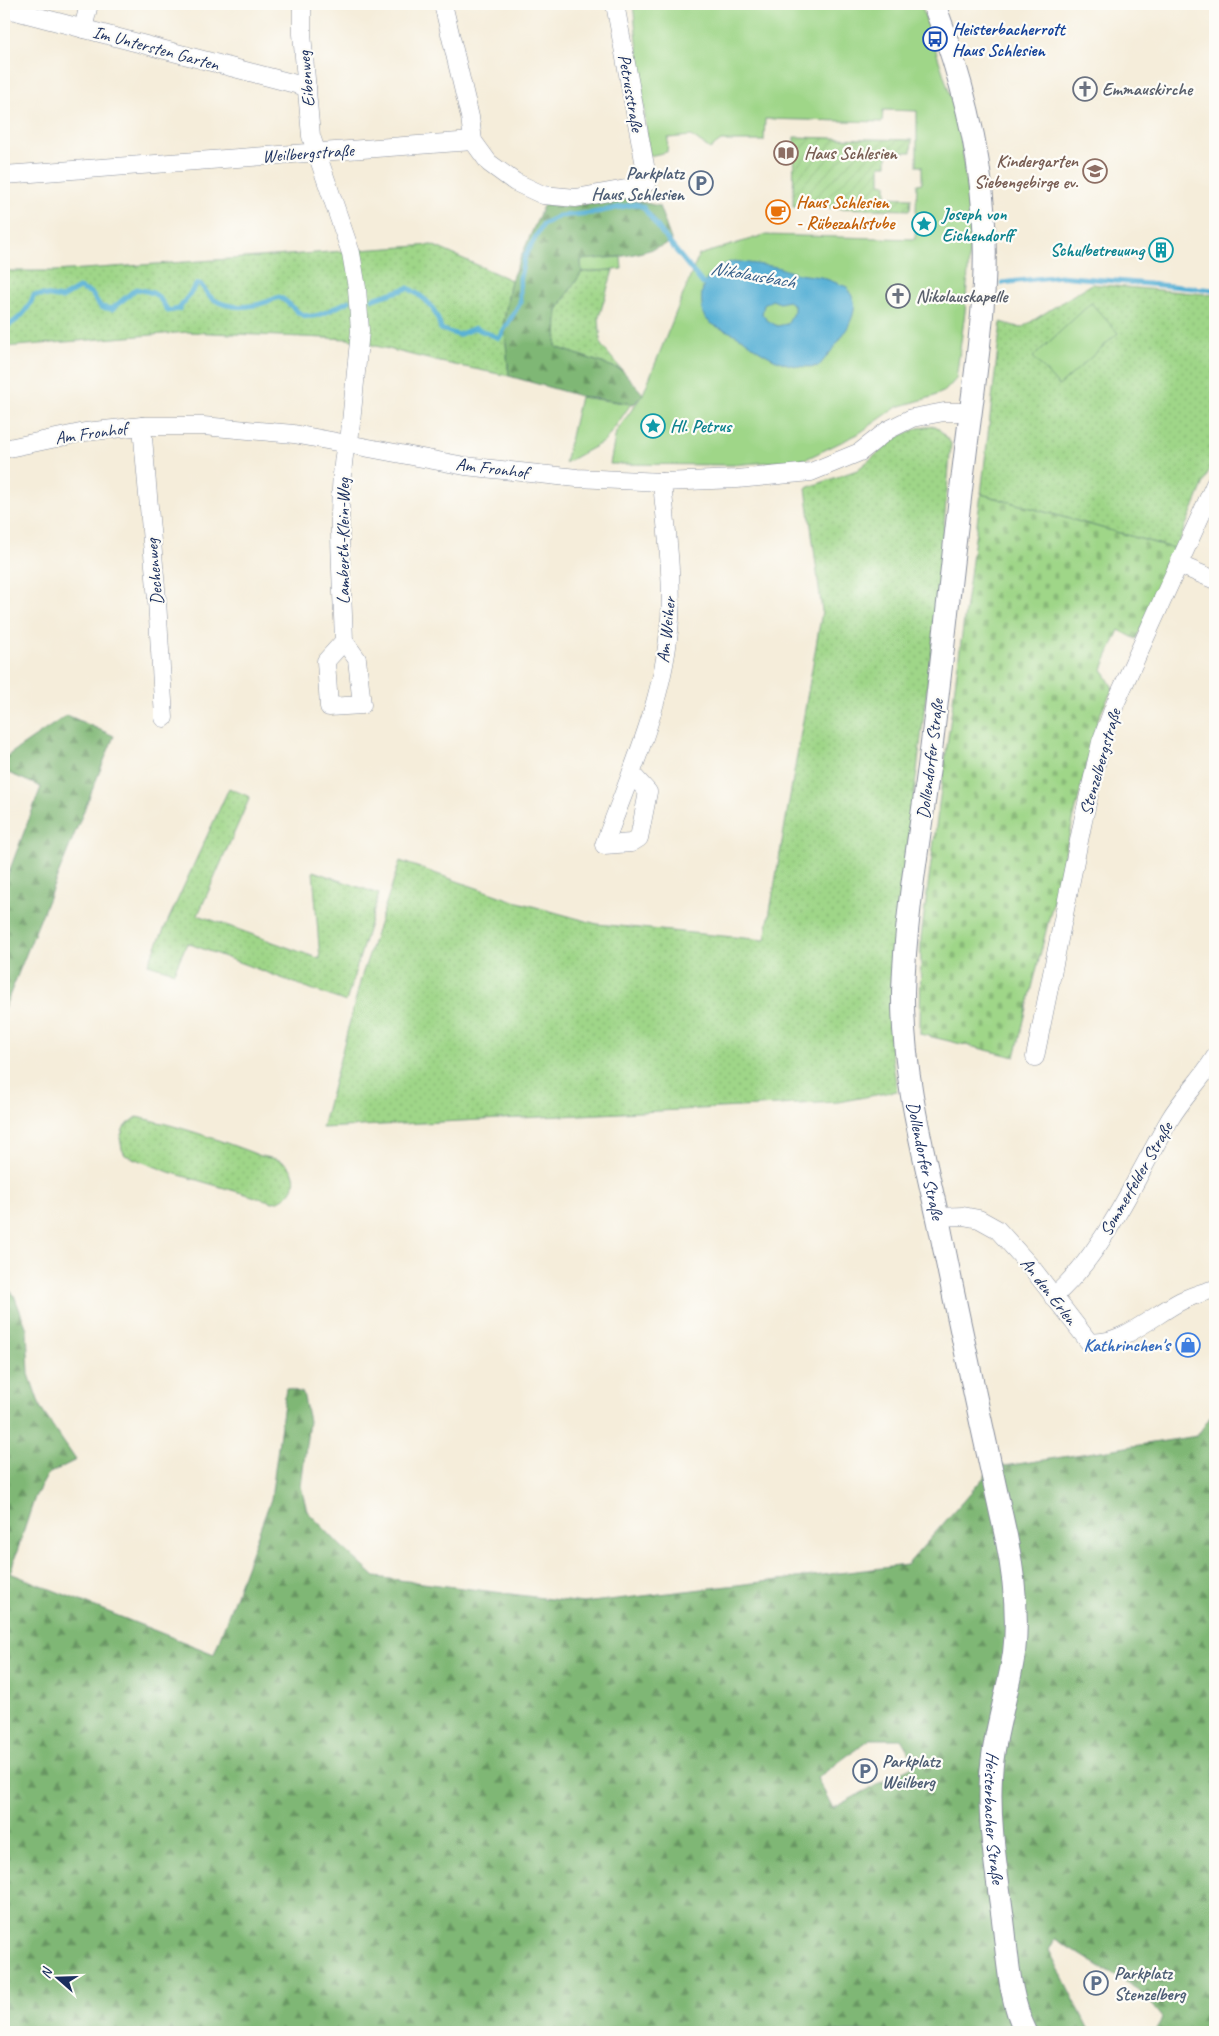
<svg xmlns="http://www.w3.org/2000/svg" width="1219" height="2036" font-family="Caveat,sans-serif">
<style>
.grass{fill:url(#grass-dots);stroke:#5d8273}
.forest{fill:url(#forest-firs);stroke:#4d7369;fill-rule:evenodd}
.cemetery{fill:url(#cemetery-stones);stroke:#5d8273}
.park{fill:#9fd688;stroke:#5d8273}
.garden{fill:url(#garden-furrows);stroke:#5d8273}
.water{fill:#59b1d6;stroke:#3a709a;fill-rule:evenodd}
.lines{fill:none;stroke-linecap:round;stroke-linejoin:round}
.stream{stroke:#59b1d6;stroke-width:5}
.minor-casing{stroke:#888e9c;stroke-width:19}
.major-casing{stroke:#888e9c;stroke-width:24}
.minor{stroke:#fff;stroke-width:18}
.major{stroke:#fff;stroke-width:22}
.labels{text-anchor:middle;stroke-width:4.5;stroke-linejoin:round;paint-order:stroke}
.transit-label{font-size:18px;font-weight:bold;fill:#164399;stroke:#fdfcf7;text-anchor:start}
.street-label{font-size:18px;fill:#1b2f5e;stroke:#fdfcf7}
.worship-label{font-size:18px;font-weight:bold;fill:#5b616d;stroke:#fdfcf7;text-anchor:start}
.education-label{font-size:18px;font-weight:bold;fill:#785e54;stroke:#fdfcf7;text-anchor:start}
.service-label{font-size:18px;font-weight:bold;fill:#4e5e75;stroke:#fdfcf7;text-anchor:start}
.food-label{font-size:18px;font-weight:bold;fill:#c56008;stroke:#fdfcf7;text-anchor:start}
.culture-label{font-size:18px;font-weight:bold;fill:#0d838f;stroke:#fdfcf7;text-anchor:start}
.shop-label{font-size:18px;font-weight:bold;fill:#366cbe;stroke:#fdfcf7;text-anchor:end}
.water-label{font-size:19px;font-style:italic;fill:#315c88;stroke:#fdfcf7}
</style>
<defs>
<pattern id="grass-dots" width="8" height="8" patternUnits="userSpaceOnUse" patternTransform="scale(1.25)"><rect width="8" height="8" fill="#9fd688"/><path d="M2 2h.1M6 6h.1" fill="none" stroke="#88b878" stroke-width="1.8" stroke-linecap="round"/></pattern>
<pattern id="forest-firs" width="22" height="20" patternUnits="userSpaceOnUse" patternTransform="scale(1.25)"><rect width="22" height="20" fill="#7fb774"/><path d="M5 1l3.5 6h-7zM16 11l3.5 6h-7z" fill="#679562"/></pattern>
<pattern id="cemetery-stones" width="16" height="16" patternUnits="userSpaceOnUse" patternTransform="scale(1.25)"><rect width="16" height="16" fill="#9fd688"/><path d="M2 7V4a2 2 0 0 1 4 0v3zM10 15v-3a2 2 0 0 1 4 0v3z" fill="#88b878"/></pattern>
<pattern id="garden-furrows" width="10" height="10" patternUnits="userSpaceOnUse" patternTransform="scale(1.25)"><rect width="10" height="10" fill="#9fd688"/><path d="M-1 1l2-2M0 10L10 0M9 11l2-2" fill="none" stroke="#88b878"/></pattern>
</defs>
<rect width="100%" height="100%" fill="#fdfcf7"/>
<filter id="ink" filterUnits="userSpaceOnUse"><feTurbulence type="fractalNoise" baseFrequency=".02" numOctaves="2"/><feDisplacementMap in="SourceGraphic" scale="10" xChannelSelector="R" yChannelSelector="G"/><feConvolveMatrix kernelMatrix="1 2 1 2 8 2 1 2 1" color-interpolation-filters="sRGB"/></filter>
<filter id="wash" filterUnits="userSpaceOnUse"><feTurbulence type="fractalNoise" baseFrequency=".0096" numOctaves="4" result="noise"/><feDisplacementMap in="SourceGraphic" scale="20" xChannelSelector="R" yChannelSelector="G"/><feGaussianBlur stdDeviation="1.12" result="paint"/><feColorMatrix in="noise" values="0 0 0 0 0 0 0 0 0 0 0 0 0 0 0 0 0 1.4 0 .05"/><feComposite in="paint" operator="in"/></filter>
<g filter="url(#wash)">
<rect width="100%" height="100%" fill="#f5edda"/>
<g class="grass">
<polygon points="432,245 511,280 504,321 509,376 440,362 348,339 188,332 4,347 4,271 55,271"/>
<polygon points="613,270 599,317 601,345 622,370 556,347 557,310 582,272"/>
<polygon points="1091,284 1215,295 1215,456 1176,549 981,494 1001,322 1021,328"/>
<polygon points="936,426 951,443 937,607 892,975 891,1048 897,1091 838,1102 322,1128 362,975 400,861 511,900 597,924 765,940 822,611 806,488 857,470 898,437 918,428"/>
<polygon points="229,788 250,797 198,915 320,959 313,871 379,894 346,1002 187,943 174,972 148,964"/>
<path d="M137,1117C180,1126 220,1140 261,1156C268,1158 277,1158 283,1162C304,1175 294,1199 273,1202L169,1172L125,1155L122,1149L120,1138L124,1127Z"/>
</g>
<g class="forest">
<path d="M622,198L659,206L672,242C641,255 615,258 581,261L582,272L557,310L556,347L622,370L643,394L634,404L580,396L509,376L504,321L511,280L544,204L568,207Z"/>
<polygon points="67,715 114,736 4,1009 4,885 41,787 4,771 4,758"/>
<path d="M4,1283L14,1295L27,1329L29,1374L41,1409L76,1460L48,1474L35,1497L10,1573L214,1654L271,1499L286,1388L303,1393L309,1421L301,1486L307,1511L341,1546L375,1577L583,1603L907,1565L992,1468L1197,1436L1215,1410V2032H1155L1163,2019L1140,1991L1055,1939L1049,1950L1090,2032H4ZM870,1739H901L916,1764L833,1808L817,1778Z"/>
</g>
<polygon class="cemetery" points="981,494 1176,549 1136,639 1119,630 1102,669 1113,688 1098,719 1015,1057 920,1034 921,937"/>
<g class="park">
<polygon points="633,4 921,4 954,107 961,136 971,230 965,312 956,379 945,391 932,397 897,407 858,434 806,459 732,465 610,464 616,432 643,394 699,255 764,235 915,239 917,184 922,183 922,166 917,166 917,111 883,110 882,122 765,119 764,141 721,141 710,149 691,136 668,138 667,152 649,156"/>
<polygon points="621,257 622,269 582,272 581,260"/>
<polygon points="1091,303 1118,333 1059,386 1033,357"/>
<polygon points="580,397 631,404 605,441 565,463"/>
</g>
<polygon class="garden" points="794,137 912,140 911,152 887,152 887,165 880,165 880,183 886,184 886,197 911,198 910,210 793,207"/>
<path class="water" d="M734,261L777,267L797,274L821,277L847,287C849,291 853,297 854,301C858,322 831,351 819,366C800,369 781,364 765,354C755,349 746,340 736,335C725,329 711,327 704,316C702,312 702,308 702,305C699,281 713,267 734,261ZM772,300L780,303L788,301L794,305V311L787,324L777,326L767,320L762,314L764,305Z"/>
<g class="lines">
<g class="stream">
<polyline points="1002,283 1060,276 1215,290"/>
<path d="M373,299L408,288C428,300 435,306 441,329L458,335L475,328L499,338L520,303V277L525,256L543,224L559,216L592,213L636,204L643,207L669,242L703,284L710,285"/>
<path d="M4,328C19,320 28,311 34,295H44L62,298L79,288L91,293L101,307L112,309L136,289C156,292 158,294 168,311L179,309L197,284H200C204,288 208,296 213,299C233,312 259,306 279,297C287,301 291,306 298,312C312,324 335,307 349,301"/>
</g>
</g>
</g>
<g filter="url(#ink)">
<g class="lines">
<g class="minor-casing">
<g id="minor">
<polyline points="302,4 302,34 311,136 351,253 357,288 360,331 349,443"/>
<polyline points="443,4 470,117 473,141 489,163 515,182 543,195 576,198 631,188 648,182 615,4"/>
<polyline points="4,8 307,87"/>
<polyline points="83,29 89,4"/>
<polyline points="4,175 473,141"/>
<polyline points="142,426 157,600 164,718"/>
<polyline points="4,449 85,432 142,426 203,426 294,434 465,466 577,478 662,482 737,479 811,472 860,452 888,430 912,418 944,412 971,412"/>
<polyline points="1180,565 1215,580"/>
<path d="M344,641L357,659L362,705L329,707L326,661L344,641C342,575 335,508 346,442"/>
<path d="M631,773L648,792L639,838L631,843L604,845C631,772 665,698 670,619C673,573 666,528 662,482"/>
<polyline points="1035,1057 1083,821 1101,742 1116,702 1215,484"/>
<path d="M937,1217L963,1216L979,1219L997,1229L1032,1268L1089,1342C1120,1347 1155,1314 1181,1301C1191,1296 1201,1293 1211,1290L1215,1291"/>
<path d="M1053,1297C1104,1253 1136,1177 1170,1119C1183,1097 1202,1079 1215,1057"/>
</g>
</g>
<g class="major-casing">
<g id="major">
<path id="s1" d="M934,4C959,70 978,137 983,208C990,291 975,374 965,457C952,560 942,664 929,767C919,840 905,918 903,992C902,1071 922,1147 939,1223C960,1328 983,1432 1006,1536C1014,1575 1019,1614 1014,1653C1008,1695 993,1735 991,1777C988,1827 998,1878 1004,1928C1008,1963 1010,2001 1026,2032"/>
</g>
</g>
<use href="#minor" class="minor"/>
<use href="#major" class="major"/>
</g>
</g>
<defs>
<g id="bus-ring" transform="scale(1.25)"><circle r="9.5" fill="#fdfcf7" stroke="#1a4fb4" stroke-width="1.5"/><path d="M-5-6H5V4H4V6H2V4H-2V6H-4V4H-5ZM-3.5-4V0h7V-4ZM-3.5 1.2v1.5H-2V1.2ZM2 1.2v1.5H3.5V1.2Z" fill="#1a4fb4"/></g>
<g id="church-ring" transform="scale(1.25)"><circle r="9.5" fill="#fdfcf7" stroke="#6b7280" stroke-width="1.5"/><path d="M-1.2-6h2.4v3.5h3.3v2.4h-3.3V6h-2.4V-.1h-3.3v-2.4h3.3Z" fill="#6b7280"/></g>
<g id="library-ring" transform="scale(1.25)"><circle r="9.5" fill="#fdfcf7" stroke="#8d6e63" stroke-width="1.5"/><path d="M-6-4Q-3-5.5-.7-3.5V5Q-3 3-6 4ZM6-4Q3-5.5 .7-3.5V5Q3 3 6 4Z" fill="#8d6e63"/></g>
<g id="school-ring" transform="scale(1.25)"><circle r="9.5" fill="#fdfcf7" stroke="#8d6e63" stroke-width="1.5"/><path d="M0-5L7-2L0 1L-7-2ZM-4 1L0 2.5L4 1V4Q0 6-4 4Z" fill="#8d6e63"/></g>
<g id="parking-ring" transform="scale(1.25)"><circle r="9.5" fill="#fdfcf7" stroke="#5c6f8a" stroke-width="1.5"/><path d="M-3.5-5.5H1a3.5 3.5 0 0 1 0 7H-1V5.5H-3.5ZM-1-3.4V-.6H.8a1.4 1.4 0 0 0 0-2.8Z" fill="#5c6f8a"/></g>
<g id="cafe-ring" transform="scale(1.25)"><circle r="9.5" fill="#fdfcf7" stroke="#e8710a" stroke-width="1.5"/><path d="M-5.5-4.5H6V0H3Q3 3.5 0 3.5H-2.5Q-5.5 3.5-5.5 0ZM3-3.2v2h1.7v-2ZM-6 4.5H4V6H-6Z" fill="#e8710a"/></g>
<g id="sight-ring" transform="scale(1.25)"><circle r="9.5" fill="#fdfcf7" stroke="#0f9aa8" stroke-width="1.5"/><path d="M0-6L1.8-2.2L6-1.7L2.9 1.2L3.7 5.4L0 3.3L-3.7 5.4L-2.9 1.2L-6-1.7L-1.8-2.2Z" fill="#0f9aa8"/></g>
<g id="building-ring" transform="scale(1.25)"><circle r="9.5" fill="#fdfcf7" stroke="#0f9aa8" stroke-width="1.5"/><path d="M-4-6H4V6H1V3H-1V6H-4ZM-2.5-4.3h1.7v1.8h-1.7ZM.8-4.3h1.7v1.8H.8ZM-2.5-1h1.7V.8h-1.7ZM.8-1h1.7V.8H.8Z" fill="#0f9aa8"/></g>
<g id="shop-ring" transform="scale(1.25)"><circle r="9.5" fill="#fdfcf7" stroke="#3f7fe0" stroke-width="1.5"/><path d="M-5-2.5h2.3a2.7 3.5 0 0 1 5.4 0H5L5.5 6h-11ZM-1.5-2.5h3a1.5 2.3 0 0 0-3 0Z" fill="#3f7fe0"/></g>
</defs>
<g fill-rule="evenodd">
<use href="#bus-ring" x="935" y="39"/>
<use href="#church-ring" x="1085" y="89"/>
<use href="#library-ring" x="786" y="153"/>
<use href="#school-ring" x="1095" y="171"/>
<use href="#parking-ring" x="701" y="183"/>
<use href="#cafe-ring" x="778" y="212"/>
<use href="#sight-ring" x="924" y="224"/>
<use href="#building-ring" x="1161" y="250"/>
<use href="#church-ring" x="898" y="296"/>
<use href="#sight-ring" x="653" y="426"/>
<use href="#shop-ring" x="1188" y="1345"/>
<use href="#parking-ring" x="865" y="1771"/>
<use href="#parking-ring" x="1096" y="1983"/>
</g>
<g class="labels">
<g class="transit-label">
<text x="952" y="35">Heisterbacherrott<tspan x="952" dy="21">Haus Schlesien</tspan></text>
</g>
<g class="street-label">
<text transform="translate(156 48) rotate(15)" y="6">Im Untersten Garten</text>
<text transform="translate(306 79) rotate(-95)" y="6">Eibenweg</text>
<text transform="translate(631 93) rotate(80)" y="6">Petrusstraße</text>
<text transform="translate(308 153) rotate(-4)" y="6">Weilbergstraße</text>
<text transform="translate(91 433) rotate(-8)" y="6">Am Fronhof</text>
<text transform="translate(492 468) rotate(7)" y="6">Am Fronhof</text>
<text transform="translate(343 541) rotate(-90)" y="6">Lamberth-Klein-Weg</text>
<text transform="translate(154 572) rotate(-95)" y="6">Dechenweg</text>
<text transform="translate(666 630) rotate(-84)" y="6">Am Weiher</text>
<text transform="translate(930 759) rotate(-83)" y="6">Dollendorfer Straße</text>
<text transform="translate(1100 762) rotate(-74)" y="6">Stenzelbergstraße</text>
<text dy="6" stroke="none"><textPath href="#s1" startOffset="1170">Dollendorfer Straße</textPath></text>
<text transform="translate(1136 1179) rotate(-60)" y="6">Sommerfelder Straße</text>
<text transform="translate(1049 1291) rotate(52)" y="6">An den Erlen</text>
<text dy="6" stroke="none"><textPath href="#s1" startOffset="1839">Heisterbacher Straße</textPath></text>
</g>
<g class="worship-label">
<text x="1102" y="95">Emmauskirche</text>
<text x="916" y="302">Nikolauskapelle</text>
</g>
<g class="education-label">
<text x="804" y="159">Haus Schlesien</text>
<text x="1078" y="167" text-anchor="end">Kindergarten<tspan x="1078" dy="21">Siebengebirge ev.</tspan></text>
</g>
<g class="service-label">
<text x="684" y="179" text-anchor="end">Parkplatz<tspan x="684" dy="21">Haus Schlesien</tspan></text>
<text x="882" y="1767">Parkplatz<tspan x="882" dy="21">Weilberg</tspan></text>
<text x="1114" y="1979">Parkplatz<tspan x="1114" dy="21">Stenzelberg</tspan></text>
</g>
<g class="food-label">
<text x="796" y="208">Haus Schlesien<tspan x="796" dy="21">- Rübezahlstube</tspan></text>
</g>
<g class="culture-label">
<text x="942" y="220">Joseph von<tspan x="942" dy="21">Eichendorff</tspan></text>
<text x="1144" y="256" text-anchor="end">Schulbetreuung</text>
<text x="670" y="432">Hl. Petrus</text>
</g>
<g class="shop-label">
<text x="1170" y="1351">Kathrinchen's</text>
</g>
<g class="water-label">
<text transform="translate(753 274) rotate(10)" y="7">Nikolausbach</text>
</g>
</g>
<rect width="1219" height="2036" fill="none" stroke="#fdfcf7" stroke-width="20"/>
<g transform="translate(58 1978) rotate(290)" stroke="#fdfcf7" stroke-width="4" paint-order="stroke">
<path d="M0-4L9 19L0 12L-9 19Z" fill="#1b2f5e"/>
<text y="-8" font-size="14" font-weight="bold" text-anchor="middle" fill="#1b2f5e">N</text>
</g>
</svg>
